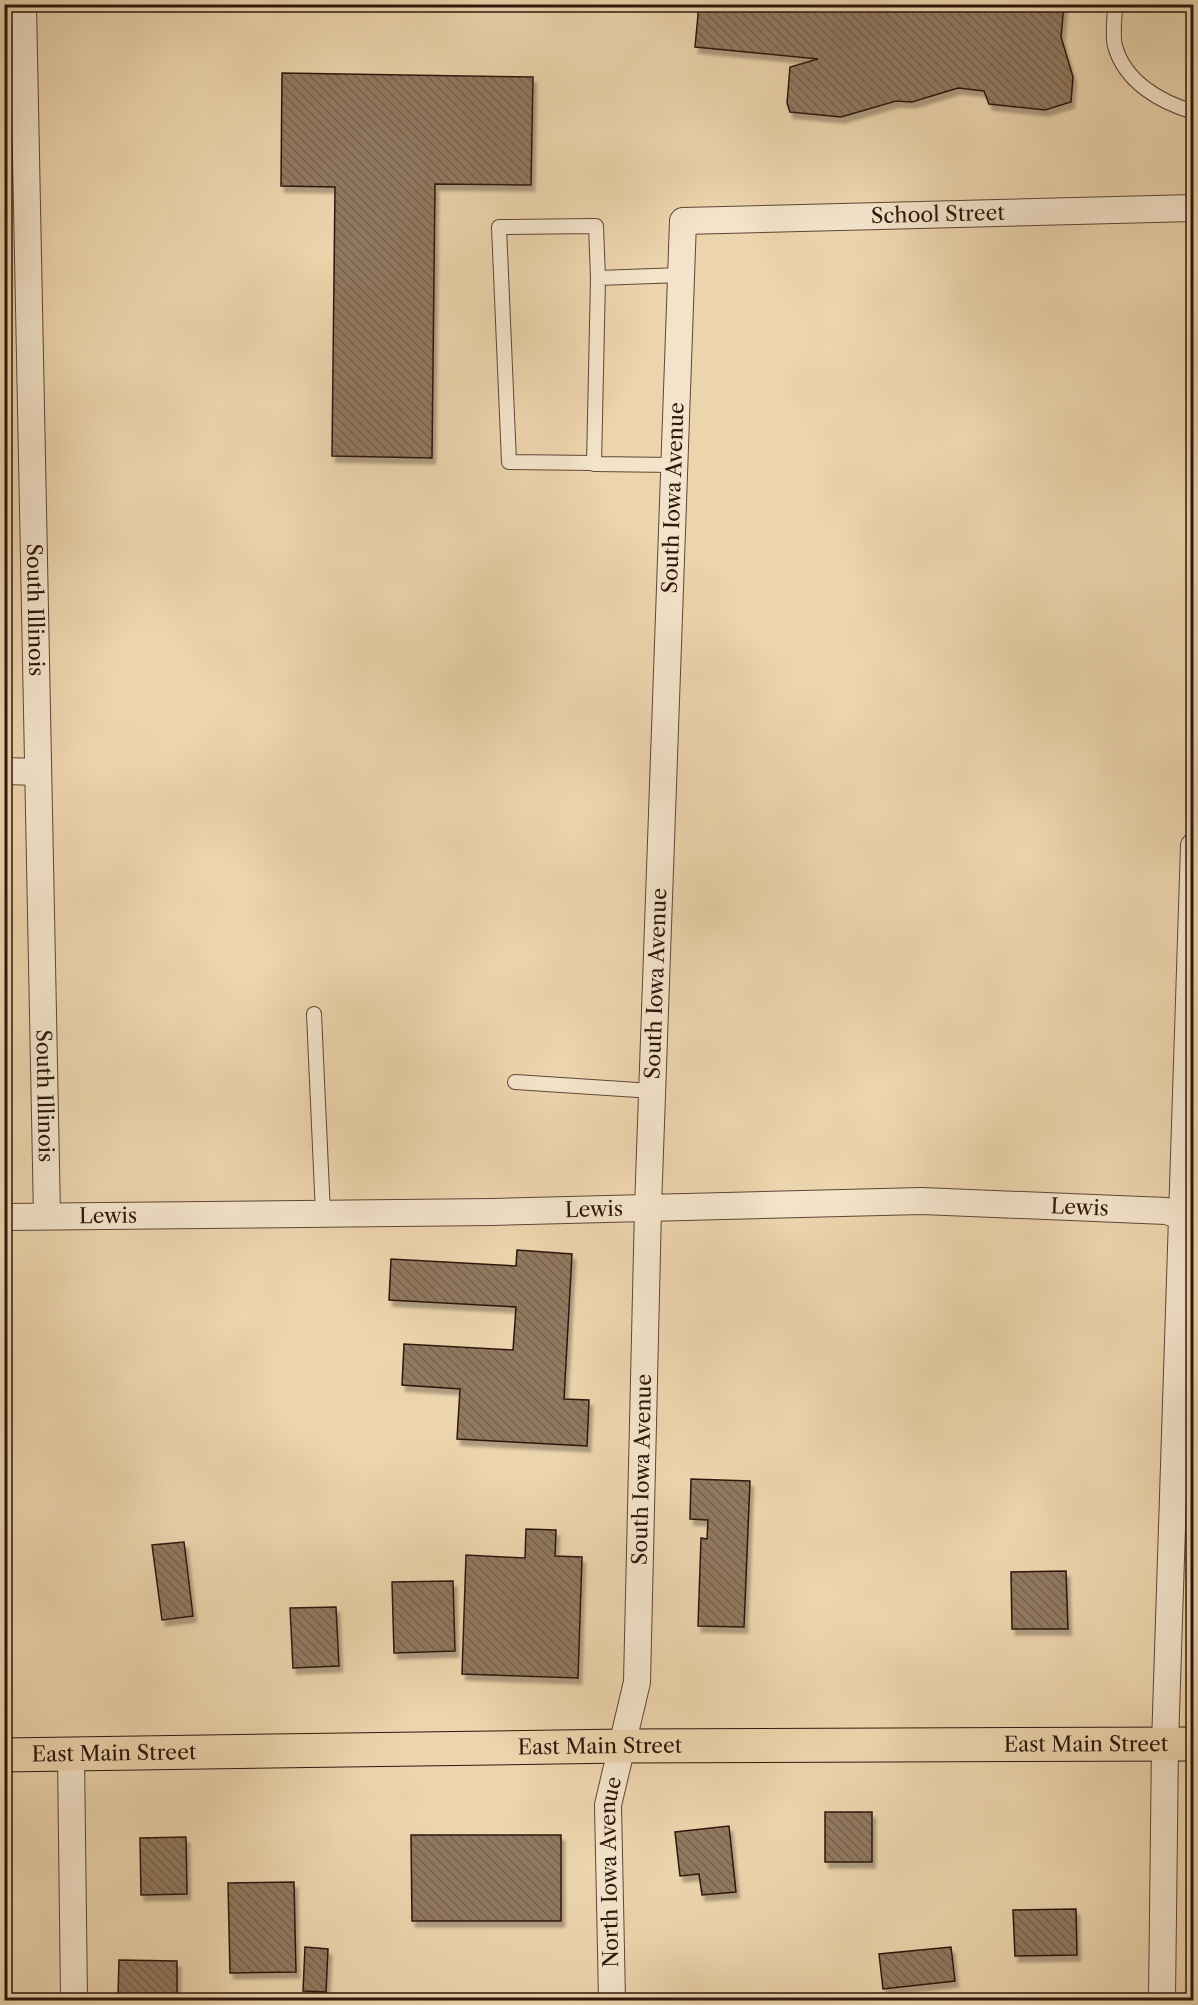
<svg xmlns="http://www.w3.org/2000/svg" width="1198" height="2005" font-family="'Libre Caslon Text',serif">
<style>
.building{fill:url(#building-back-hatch);stroke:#2f170d;stroke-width:1.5;filter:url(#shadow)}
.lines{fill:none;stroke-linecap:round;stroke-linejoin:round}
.lane-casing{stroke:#5e4635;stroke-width:16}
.street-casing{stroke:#5e4635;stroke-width:28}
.primary-casing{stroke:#2f170d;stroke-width:35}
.lane{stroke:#f3e3ca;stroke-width:14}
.street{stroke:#f3e3ca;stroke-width:26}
.primary{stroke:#ecd4ad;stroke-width:33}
.labels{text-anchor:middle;stroke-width:4.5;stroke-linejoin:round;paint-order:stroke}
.street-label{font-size:21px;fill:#2f170d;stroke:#f3e3ca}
</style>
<defs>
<pattern id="building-back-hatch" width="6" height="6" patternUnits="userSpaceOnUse" patternTransform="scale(1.5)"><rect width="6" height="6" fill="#917960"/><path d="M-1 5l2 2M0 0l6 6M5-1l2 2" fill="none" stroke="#77624e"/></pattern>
<filter id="shadow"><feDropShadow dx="3.5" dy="6" stdDeviation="1.5" flood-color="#0004"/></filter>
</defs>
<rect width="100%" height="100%" fill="#ecd4ad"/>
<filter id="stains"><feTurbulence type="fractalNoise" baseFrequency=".00333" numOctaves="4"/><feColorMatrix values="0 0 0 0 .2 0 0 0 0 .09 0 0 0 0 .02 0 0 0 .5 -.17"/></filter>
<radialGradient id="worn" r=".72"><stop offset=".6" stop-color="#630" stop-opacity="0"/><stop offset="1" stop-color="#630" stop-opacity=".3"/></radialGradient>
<g class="building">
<polygon points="699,4 1064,4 1061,37 1073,77 1071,102 1045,110 989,104 984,91 958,88 912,102 896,101 841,117 790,112 787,103 790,67 818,59 695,47"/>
<polygon points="282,73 533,77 531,185 435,184 432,458 332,456 335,187 281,186"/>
<polygon points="517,1250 572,1254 564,1399 589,1400 587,1446 457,1439 460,1389 402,1385 404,1344 513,1350 516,1307 389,1300 391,1259 516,1266"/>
<polygon points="691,1479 750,1481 744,1627 698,1626 701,1538 707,1539 708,1520 690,1519"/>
<polygon points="526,1529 556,1530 555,1556 582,1557 578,1678 462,1674 466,1555 525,1558"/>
<polygon points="184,1542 193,1616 162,1620 152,1545"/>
<polygon points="1066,1571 1068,1629 1012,1629 1011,1572"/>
<polygon points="453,1581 455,1651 394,1653 392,1582"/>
<polygon points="336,1607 339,1666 293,1668 290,1608"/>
<rect x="825" y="1812" width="47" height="50"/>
<polygon points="729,1826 736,1892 702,1895 699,1874 680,1876 675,1832"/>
<polygon points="411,1835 561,1835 561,1921 412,1921"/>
<polygon points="186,1837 187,1894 141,1895 140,1838"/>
<polygon points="294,1882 296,1972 230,1973 228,1883"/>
<polygon points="1076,1909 1077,1955 1015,1956 1013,1910"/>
<polygon points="305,1947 328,1949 326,1992 303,1991"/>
<polygon points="951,1947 955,1981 883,1989 879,1954"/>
<polygon points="119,1960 177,1961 177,1998 118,1997"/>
</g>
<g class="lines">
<g class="lane-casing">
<g id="lane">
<path d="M1115,4C1115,17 1112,34 1115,46C1125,82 1160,102 1194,112"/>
<polyline points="594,463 509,462 499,227 596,226 598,278"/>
<polyline points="674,465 594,464 598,278 681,275"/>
<polyline points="314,1014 323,1214"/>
<polyline points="515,1082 653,1091"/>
</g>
</g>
<g class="street-casing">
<g id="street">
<path id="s1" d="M23,4L47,1216"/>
<polyline points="4,771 38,772"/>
<path id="s2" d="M4,1217L492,1212L922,1201L1166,1211L1182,1216L1194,1217"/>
<polyline points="71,1755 74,2000"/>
<path id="s3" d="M612,2000L608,1805L637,1682L648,1208L683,221L1194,208"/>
<polyline points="1162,2000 1165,1744 1194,846"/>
</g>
</g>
<g class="primary-casing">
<g id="primary">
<path id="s4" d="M4,1755L623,1746L1194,1744"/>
</g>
</g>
<use href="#lane" class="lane"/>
<use href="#street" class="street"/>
<use href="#primary" class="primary"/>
</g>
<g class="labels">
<g class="street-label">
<text dy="7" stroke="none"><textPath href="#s3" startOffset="2038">School Street</textPath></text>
<text dy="7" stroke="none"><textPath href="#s3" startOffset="1506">South Iowa Avenue</textPath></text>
<text dy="7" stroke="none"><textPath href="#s1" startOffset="606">South Illinois</textPath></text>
<text dy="7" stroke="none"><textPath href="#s3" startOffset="1020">South Iowa Avenue</textPath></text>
<text dy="7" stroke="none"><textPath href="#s1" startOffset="1092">South Illinois</textPath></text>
<text dy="7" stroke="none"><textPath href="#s2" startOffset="1076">Lewis</textPath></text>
<text dy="7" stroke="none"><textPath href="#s2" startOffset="590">Lewis</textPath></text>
<text dy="7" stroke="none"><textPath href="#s2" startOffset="104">Lewis</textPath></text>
<text dy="7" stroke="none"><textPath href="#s3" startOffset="534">South Iowa Avenue</textPath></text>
<text dy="7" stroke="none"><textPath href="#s4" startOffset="1082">East Main Street</textPath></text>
<text dy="7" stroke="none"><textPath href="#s4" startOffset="596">East Main Street</textPath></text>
<text dy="7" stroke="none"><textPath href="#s4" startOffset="110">East Main Street</textPath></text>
<text dy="7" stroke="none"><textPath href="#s3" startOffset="128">North Iowa Avenue</textPath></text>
</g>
</g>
<rect width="1198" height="2005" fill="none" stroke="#ecd4ad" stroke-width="24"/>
<rect x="6" y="6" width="1186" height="1993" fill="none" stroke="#2f170d" stroke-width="3"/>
<rect x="12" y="12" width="1174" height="1981" fill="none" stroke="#2f170d" stroke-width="1.5"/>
<rect width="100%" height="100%" filter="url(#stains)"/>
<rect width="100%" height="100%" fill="url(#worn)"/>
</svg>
